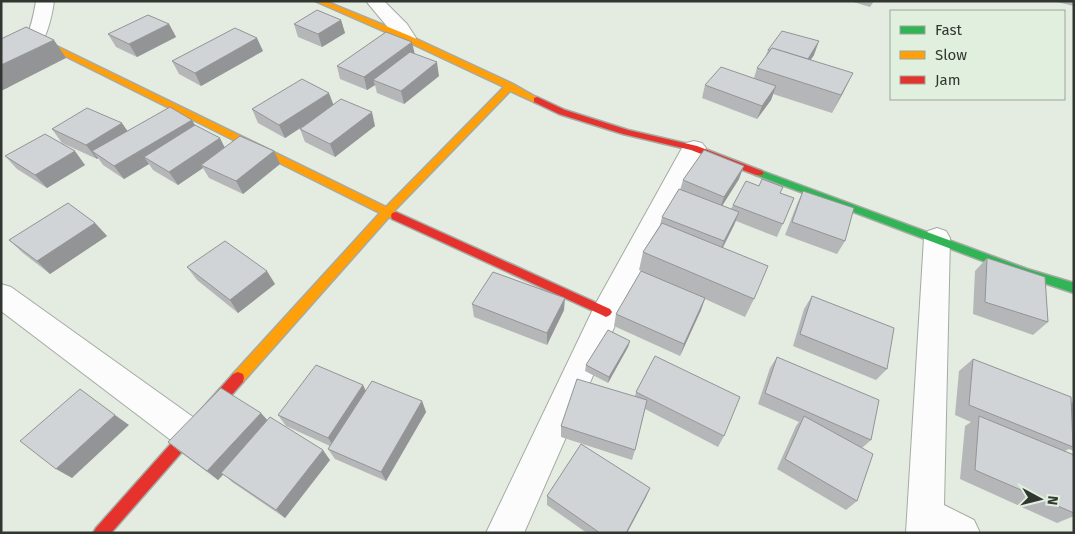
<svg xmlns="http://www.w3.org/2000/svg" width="1075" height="534" font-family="'Fira Sans',sans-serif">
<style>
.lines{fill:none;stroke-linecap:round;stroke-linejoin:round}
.street-casing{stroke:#a5aba3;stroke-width:2}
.fast-casing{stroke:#a5aba3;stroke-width:3}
.slow-casing{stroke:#a5aba3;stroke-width:3}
.jam-casing{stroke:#a5aba3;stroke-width:3}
.street{fill:#fbfcfb;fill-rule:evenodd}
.fast{fill:#30b455;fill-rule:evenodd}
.slow{fill:#ff9f0a;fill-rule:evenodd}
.jam{fill:#e5322d;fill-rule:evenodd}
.wall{fill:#b4b6b8}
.shaded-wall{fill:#929496}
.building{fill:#d1d4d6;stroke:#929496}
</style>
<rect width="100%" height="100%" fill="#e4ece2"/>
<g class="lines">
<g class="street-casing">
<g id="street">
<path d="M36,1H54C50,31 40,53 20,75C14,82 10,87 1,89V71C24,48 31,33 36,1Z"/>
<polygon points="366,1 384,1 407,24 416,38 414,42 407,44 400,42"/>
<polygon points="694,141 702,143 706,148 620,314 524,533 486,533 596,303 682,148 686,143"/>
<polygon points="937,228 946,231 950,238 944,505 974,520 980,533 906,533 924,238 928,231"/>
<polygon points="1,284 11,287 200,422 205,433 200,444 188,449 176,444 1,311"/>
</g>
</g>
<g class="fast-casing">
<polygon id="fast" points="759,170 1027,269 1074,283 1074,293 1020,275 756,175 754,173"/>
</g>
<g class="slow-casing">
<polygon id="slow" points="315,1 325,1 410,36 513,84 541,100 537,103 534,102 510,91 394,211 401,216 400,219 396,220 389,217 243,382 238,384 233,382 232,378 233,374 380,213 33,40 40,38 386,207 504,87 404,40"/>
</g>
<g class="jam-casing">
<g id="jam">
<polygon points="537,97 565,110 628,130 697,146 762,171 764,173 762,175 756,175 691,150 623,134 559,114 534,102 534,98"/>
<polygon points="396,212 610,309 612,312 610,315 606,317 602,315 392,219 391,216 392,213"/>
<polygon points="238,372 243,374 244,378 243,382 111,533 93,533 96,528 233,374"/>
</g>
</g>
<use href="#street" class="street"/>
<use href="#fast" class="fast"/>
<use href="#slow" class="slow"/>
<use href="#jam" class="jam"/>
</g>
<g class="wall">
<polygon points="850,1 874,1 870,7"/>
<polygon points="1052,1 1074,1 1074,6"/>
<polygon points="341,20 345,33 322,47 298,37 294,24"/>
<polygon points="169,24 176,37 137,57 116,47 108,34"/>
<polygon points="768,50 814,55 810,60 844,91 832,113 773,94 771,100 757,119 702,98 705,85 754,78 757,68 765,57"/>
<polygon points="263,51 201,86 179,74 172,61"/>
<polygon points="415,54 439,76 404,104 377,93 375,85 367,90 340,79 337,66"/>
<polygon points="333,105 375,126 335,157 305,142 300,129 305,125 285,138 258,123 252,109"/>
<polygon points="192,120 195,125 225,147 280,164 243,194 209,178 203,168 178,185 153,170 149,164 124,179 103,165 98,158 97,159 62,143 52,129 128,131"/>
<polygon points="5,156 85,165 47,188 17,169"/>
<polygon points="739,179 722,205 731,209 733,205 780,193 794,198 777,237 736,221 723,248 754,299 745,317 705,299 701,310 680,356 614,326 616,314 646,273 639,270 643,252 660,225 662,217 680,190 683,180"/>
<polygon points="803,191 845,241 837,254 785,235 797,204"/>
<polygon points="95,223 107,236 50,274 23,253 9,240"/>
<polygon points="987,258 1048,322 1033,335 973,314 975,271"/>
<polygon points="187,267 275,284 238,313 197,280"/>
<polygon points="812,296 887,369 876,380 793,346 804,309"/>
<polygon points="472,304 564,310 547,345 474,317"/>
<polygon points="630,341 628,347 608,383 585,371 586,365"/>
<polygon points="777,357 871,440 862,448 857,501 846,510 777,469 796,426 799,422 758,404 770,368"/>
<polygon points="973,359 1071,403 1074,402 1074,451 1069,449 1065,451 1074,455 1074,516 1057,523 960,479 965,426 971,422 955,415 959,371"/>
<polygon points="363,385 366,391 422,401 426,412 386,481 335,459 328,449 330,446 286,426 278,415"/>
<polygon points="636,392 724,436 718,447 645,409 635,450 632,460 561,437 561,426 635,396"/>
<polygon points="267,421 330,460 285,518 232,482 224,474 218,480 180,452 168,442"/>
<polygon points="650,488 646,497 627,533 587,533 547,505 547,496"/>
</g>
<g class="shaded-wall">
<polygon points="341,20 345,33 322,47 318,34"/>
<polygon points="169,24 176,37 137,57 129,44"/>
<polygon points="257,38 263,51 201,86 195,73"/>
<polygon points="54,40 66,58 1,91 1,65"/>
<polygon points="819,41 814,55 801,75 806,61"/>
<polygon points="412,42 415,55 373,80 375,85 367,90 364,77"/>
<polygon points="437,62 439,76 404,104 401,91"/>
<polygon points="853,73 844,91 832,113 841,95"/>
<polygon points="776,86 771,100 757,119 762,106"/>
<polygon points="329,93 334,106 285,138 279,125"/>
<polygon points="372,112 375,126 335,157 330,144"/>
<polygon points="192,120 199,133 144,157 149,164 124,179 114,166"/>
<polygon points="122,123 131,136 92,151 98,158 97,159 86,145"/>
<polygon points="220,138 227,152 201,165 203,168 178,185 169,172"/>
<polygon points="75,151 85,165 47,188 35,175"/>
<polygon points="274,151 280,164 243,194 236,181"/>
<polygon points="744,166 739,179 719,211 724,197"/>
<polygon points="739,212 734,225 719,254 724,241"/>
<polygon points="95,223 107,236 50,274 37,261"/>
<polygon points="267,271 275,284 238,313 230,300"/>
<polygon points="565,298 564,310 547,345 547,333"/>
<polygon points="705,298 701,310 680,356 684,344"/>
<polygon points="630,341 628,347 608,383 609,377"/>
<polygon points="363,385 368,396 335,448 328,438"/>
<polygon points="422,401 426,412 386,481 381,472"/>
<polygon points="261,413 270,423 218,480 207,471"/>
<polygon points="115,415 129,425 72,478 56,469"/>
<polygon points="323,450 330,460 285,518 276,510"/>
<polygon points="650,488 646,497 627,533 626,533"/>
</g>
<g class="building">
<polygon points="317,10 341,20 318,34 294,24"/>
<polygon points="148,15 169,24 129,44 108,34"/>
<polygon points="26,27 54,40 1,65 1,39"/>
<polygon points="235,28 257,38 195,73 172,61"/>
<polygon points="782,31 819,41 808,59 772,48 770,50 768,50"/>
<polygon points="386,32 412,42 364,77 337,66"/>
<polygon points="772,48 853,73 841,95 757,68"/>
<polygon points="410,52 437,62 401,91 373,80"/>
<polygon points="721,67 776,86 762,106 705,85"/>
<polygon points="302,79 329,93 279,125 252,109"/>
<polygon points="341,99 372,112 330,144 300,129"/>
<polygon points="170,107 192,120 114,166 92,151"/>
<polygon points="87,108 122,123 86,145 52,129"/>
<polygon points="195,125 220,138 169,172 144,157"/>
<polygon points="45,134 75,151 35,175 5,156"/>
<polygon points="240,136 274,151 236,181 201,165"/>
<polygon points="704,150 744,166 724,197 683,180"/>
<polygon points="762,179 783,187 780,193 794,198 783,224 733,205 746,181 759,186"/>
<polygon points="679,189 739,212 724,241 662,217"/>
<polygon points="803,191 854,208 845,241 792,222"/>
<polygon points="68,203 95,223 37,261 9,240"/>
<polygon points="662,223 768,266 754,299 643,252"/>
<polygon points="225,241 267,271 230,300 187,267"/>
<polygon points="987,258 1045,277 1048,322 985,302"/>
<polygon points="641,271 705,298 684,344 616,314"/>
<polygon points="493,272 565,298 547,333 472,304"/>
<polygon points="812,296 894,328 887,369 800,334"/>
<polygon points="608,330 630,341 609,377 586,365"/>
<polygon points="655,356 740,397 724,436 636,392"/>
<polygon points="777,357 879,400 871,440 765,393"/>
<polygon points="973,359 1071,397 1073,447 969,405"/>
<polygon points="316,365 363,385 328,438 278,415"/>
<polygon points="577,379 647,400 635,450 561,426"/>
<polygon points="372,381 422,401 381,472 328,449"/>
<polygon points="221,388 261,413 207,471 168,442"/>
<polygon points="80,389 115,415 56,469 20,441"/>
<polygon points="804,416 873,454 857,501 785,459"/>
<polygon points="979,416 1074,455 1074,513 975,470"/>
<polygon points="270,417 323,450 276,510 221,473"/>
<polygon points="581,444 650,488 626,533 600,533 547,496"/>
</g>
<rect width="1075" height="534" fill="none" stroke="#313630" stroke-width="5"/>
<rect x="890" y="10" width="175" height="90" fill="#e1f0de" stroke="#9ba698"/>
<rect x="900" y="26" width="25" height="8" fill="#30b455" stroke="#9ba698"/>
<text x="935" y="35" font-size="15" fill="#313630">Fast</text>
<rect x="900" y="51" width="25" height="8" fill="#ff9f0a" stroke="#9ba698"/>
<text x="935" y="60" font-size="15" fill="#313630">Slow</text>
<rect x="900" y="76" width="25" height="8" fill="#e5322d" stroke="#9ba698"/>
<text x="935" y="85" font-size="15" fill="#313630">Jam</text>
<g transform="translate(1040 499) rotate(97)" stroke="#e1f0de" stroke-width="4" paint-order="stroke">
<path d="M0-4L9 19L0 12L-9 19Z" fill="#313630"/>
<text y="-8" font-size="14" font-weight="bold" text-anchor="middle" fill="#313630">N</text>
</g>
</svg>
